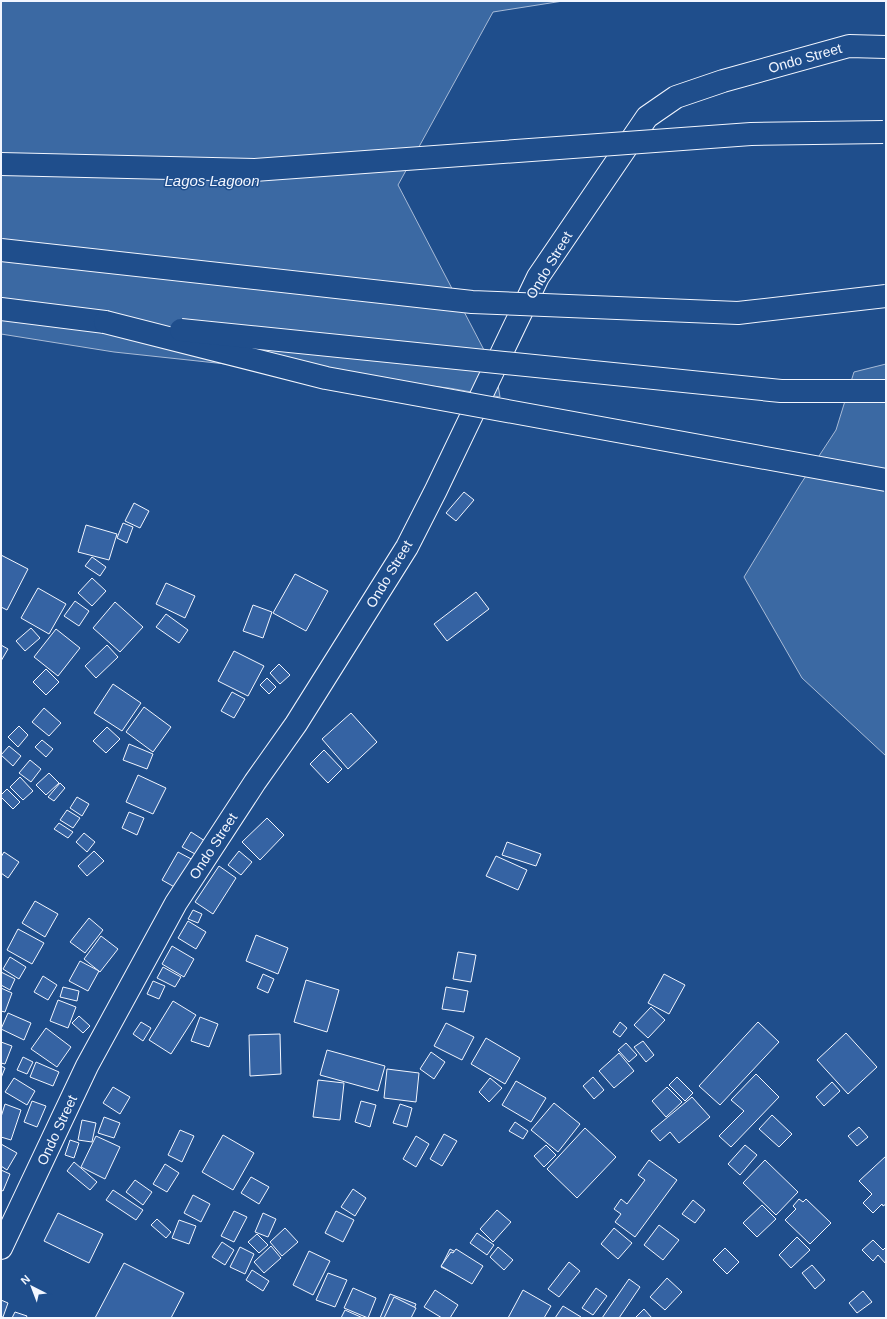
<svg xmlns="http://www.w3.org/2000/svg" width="887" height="1319" font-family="Helvetica,sans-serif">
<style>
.water{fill:#3b69a3;stroke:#a8bbd7}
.building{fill:#3563a3;stroke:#f2f6ff}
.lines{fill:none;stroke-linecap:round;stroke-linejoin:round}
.street-casing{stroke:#f2f6ff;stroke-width:24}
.primary-casing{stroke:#f2f6ff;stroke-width:24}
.street{stroke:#1f4e8c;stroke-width:22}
.primary{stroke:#1f4e8c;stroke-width:22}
.highway-bridge-casing{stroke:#f2f6ff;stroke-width:24;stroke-linecap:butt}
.highway-bridge{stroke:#1f4e8c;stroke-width:22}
.labels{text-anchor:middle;stroke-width:3;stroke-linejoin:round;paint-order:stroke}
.street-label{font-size:14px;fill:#f2f6ff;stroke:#1f4e8c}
.water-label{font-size:15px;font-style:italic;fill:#f2f6ff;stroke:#1f4e8c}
</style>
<rect width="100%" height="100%" fill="#1f4e8c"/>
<g class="water">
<polygon points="1,1 563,1 493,12 398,185 496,373 500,397 449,388 114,352 1,334"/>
<polygon points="886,364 886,756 802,678 744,577 800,485 836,430 854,372"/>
</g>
<g class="building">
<polygon points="464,492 474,500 456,521 446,513"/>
<polygon points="134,503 149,511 140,528 125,521"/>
<polygon points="123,523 133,527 127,543 117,538"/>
<polygon points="86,525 117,534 109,560 78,552"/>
<polygon points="1,555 28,569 7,610 1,607"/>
<polygon points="92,557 106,567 100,576 85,566"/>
<polygon points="295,574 328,591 306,631 273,613"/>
<polygon points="92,578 106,591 92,606 78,593"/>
<polygon points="166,583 195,596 185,618 156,604"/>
<polygon points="38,588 66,604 49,634 21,618"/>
<polygon points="476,592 489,609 447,641 434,624"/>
<polygon points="75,601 89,611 79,626 64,616"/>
<polygon points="115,602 143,627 120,652 93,628"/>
<polygon points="253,605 272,612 263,638 243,631"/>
<polygon points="166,614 188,630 179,643 156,627"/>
<polygon points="31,628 40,638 25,651 16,641"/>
<polygon points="56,629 80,648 58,676 34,657"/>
<polygon points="1,645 8,649 1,661"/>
<polygon points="107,645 118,657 96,678 85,666"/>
<polygon points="234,651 264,666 248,696 218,681"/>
<polygon points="279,664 290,675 280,684 270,673"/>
<polygon points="46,669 59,682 46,695 33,682"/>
<polygon points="267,678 276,687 269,694 260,685"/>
<polygon points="113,684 141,703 122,731 94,713"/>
<polygon points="232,692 245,699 234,718 221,711"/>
<polygon points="144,707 171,727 153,752 126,732"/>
<polygon points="44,708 61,723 49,736 32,722"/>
<polygon points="351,713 377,742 348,769 322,739"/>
<polygon points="19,726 28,735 18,747 8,737"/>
<polygon points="107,727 120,739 106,753 93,741"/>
<polygon points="42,740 53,749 46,757 35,747"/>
<polygon points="129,744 153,754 147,769 123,760"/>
<polygon points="9,746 21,756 13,766 1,755"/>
<polygon points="324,750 342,769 328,783 310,764"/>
<polygon points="30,760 41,769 31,782 19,773"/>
<polygon points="49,773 59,783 46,795 36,785"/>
<polygon points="138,775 166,788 153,814 126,802"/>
<polygon points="20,777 33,791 23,800 10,787"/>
<polygon points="60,783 65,788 54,801 48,797"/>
<polygon points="7,789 20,802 13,809 1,797 1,795"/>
<polygon points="77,797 89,804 82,816 70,808"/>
<polygon points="67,810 80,818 73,828 60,820"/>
<polygon points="129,812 144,818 137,835 122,828"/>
<polygon points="267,818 284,835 260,860 242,842"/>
<polygon points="59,823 73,832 68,838 54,829"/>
<polygon points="191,832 205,841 197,855 182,847"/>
<polygon points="84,833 95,842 87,852 76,842"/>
<polygon points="507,842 541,854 536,866 502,855"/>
<polygon points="94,851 104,861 87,876 78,866"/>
<polygon points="239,851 252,862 241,875 228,865"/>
<polygon points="4,852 19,862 8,878 1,873 1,857"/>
<polygon points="178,852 195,861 178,889 162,880"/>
<polygon points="496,856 527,870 518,890 486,876"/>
<polygon points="219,866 236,878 213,914 195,902"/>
<polygon points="35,901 58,914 45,937 22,923"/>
<polygon points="193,910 202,914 198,923 188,919"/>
<polygon points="89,918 103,930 85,953 70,942"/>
<polygon points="188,921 206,932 196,949 178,938"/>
<polygon points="18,929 44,943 32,964 7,950"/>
<polygon points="256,935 288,948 278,974 246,961"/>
<polygon points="101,936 118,949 100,972 84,959"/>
<polygon points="172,946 194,959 184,977 162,964"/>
<polygon points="458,952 476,955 471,982 453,979"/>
<polygon points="10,957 26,967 19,979 3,969"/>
<polygon points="80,961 99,971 88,991 69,981"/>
<polygon points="163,967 181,977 175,987 157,978"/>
<polygon points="1,972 15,979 10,990 1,985"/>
<polygon points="263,974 274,979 268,993 257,988"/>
<polygon points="664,974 685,985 669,1014 648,1003"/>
<polygon points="43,976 57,985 48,1000 34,992"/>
<polygon points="306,980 339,990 327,1032 294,1022"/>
<polygon points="153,981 165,986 159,999 147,994"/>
<polygon points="63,987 79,991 77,1001 60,997"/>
<polygon points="446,987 468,991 464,1012 442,1009"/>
<polygon points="1,988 12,993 5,1012 1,1011"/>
<polygon points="58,1000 76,1007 68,1028 50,1021"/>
<polygon points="173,1001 196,1015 171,1054 149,1040"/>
<polygon points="651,1007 665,1020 648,1038 634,1025"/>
<polygon points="8,1013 31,1023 24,1040 1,1029"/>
<polygon points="79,1016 90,1026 83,1033 72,1023"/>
<polygon points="200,1017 218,1024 209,1047 191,1041"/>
<polygon points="141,1022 151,1028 143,1041 133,1034"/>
<polygon points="620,1022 627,1028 620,1037 613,1032"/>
<polygon points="758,1022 779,1042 720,1105 699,1086"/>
<polygon points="446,1023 474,1037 462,1060 434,1046"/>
<polygon points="46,1028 71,1047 57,1067 31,1049"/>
<polygon points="846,1033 877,1067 848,1094 817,1060"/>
<polygon points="280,1034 281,1074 250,1076 249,1035"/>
<polygon points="486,1038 520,1058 505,1084 471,1064"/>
<polygon points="643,1041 654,1055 646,1062 634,1047"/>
<polygon points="1,1042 12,1046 5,1064 1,1063"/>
<polygon points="626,1043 637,1055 629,1062 618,1050"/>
<polygon points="327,1050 385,1066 378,1091 320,1075"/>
<polygon points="431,1052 445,1062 434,1079 420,1069"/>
<polygon points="619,1053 634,1071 614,1088 599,1071"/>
<polygon points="23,1057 33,1062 27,1074 17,1070"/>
<polygon points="36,1062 59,1072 53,1086 30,1077"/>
<polygon points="1,1066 5,1068 1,1078"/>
<polygon points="387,1069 419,1073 416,1102 384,1098"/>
<polygon points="756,1074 779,1097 731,1147 719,1136 744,1111 731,1100"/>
<polygon points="593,1077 604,1090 594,1099 583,1086"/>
<polygon points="677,1077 693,1093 685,1101 669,1085"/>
<polygon points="14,1078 35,1091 27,1105 5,1092"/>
<polygon points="490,1078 502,1088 489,1102 479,1092"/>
<polygon points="318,1080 344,1083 340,1120 313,1117"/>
<polygon points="516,1081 546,1098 531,1122 502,1105"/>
<polygon points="832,1082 840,1091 824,1106 816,1097"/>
<polygon points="113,1087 130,1097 120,1114 103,1103"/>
<polygon points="667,1087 682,1102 666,1117 652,1101"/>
<polygon points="692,1097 710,1117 679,1143 670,1132 660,1141 651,1131"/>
<polygon points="32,1101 46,1106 37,1127 24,1122"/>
<polygon points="361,1101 376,1105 370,1127 355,1122"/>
<polygon points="554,1103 580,1124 558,1152 531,1130"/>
<polygon points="5,1104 21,1110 11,1140 1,1137 1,1117"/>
<polygon points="400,1104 412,1108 407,1127 393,1123"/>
<polygon points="772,1115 792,1134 779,1147 759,1129"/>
<polygon points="104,1117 120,1123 114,1138 98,1133"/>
<polygon points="82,1120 96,1123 92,1142 78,1140"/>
<polygon points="515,1122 528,1131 523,1139 509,1131"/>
<polygon points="859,1127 868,1137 857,1146 848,1136"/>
<polygon points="585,1128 616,1157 577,1198 547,1169"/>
<polygon points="180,1130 194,1136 182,1162 168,1155"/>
<polygon points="444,1134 457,1141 442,1166 430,1159"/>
<polygon points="223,1135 254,1153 233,1190 202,1172"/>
<polygon points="96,1136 120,1147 105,1179 81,1167"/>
<polygon points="416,1136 429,1144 416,1167 403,1159"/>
<polygon points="70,1140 79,1143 74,1158 65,1155"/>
<polygon points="1,1144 17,1153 7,1170 1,1166"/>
<polygon points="546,1145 556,1155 544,1167 534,1156"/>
<polygon points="745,1145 757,1155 740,1175 728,1164"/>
<polygon points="886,1156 886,1204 883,1206 882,1204 873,1213 863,1203 872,1194 859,1181"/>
<polygon points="649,1160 677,1180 635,1237 615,1222 621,1214 614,1209 621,1199 627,1204 645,1180 638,1175"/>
<polygon points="765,1160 798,1192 776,1215 743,1183"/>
<polygon points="74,1162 97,1182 90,1190 67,1171"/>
<polygon points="165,1164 179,1173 167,1192 153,1184"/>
<polygon points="1,1170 10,1174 3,1191 1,1190"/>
<polygon points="251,1177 269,1187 259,1204 241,1193"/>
<polygon points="135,1180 152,1192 143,1205 126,1192"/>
<polygon points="353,1189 366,1198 355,1216 341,1207"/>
<polygon points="113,1190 143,1210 136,1220 106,1200"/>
<polygon points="193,1195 210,1204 201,1222 184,1213"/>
<polygon points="799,1199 803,1202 806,1199 831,1223 810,1244 785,1220 796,1209 793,1206"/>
<polygon points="693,1200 705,1210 695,1223 682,1214"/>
<polygon points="762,1205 776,1219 757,1237 743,1223"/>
<polygon points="497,1210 511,1222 493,1242 480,1229"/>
<polygon points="234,1211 247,1217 234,1242 221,1236"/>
<polygon points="336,1211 354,1220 343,1242 325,1233"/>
<polygon points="58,1213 103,1234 89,1263 44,1241"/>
<polygon points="263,1213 276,1219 268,1237 255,1232"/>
<polygon points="157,1219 171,1232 166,1238 151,1225"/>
<polygon points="179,1220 196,1226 189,1244 172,1238"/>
<polygon points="659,1225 679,1240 663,1260 644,1245"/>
<polygon points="285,1228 298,1242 282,1256 270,1242"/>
<polygon points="614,1228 632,1243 618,1259 601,1244"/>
<polygon points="477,1233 494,1245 487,1255 470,1243"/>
<polygon points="257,1234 268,1245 259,1253 248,1242"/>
<polygon points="797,1237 810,1250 791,1268 779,1255"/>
<polygon points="873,1240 883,1250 886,1247 886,1264 878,1255 873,1261 862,1250"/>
<polygon points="222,1242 234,1250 225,1265 212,1257"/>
<polygon points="271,1246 281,1258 264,1273 254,1262"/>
<polygon points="240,1247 254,1254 245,1274 230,1267"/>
<polygon points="498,1247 513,1260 504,1270 490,1257"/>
<polygon points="725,1248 739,1262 727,1274 713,1260"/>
<polygon points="450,1249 474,1262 466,1279 441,1267"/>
<polygon points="456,1249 483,1266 472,1284 441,1266 451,1252 453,1253"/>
<polygon points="309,1251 330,1261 313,1295 293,1285"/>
<polygon points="569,1262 580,1271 559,1297 548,1289"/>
<polygon points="124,1263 184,1293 171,1318 95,1318"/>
<polygon points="812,1265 825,1280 815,1289 802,1273"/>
<polygon points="252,1270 269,1281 263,1291 246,1280"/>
<polygon points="328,1273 347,1280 335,1307 316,1300"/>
<polygon points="667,1278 682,1292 665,1310 650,1297"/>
<polygon points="629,1279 640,1287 619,1318 602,1318"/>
<polygon points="353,1288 376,1298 368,1318 344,1308"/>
<polygon points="596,1288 607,1296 593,1315 582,1308"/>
<polygon points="435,1290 458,1305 450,1318 442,1318 424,1307"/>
<polygon points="523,1290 551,1306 544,1318 508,1318"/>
<polygon points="863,1291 872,1302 857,1313 849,1303"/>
<polygon points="390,1294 416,1304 410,1318 380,1318"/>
<polygon points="394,1297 416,1308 411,1318 384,1318"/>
<polygon points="1,1300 8,1303 3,1317 1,1317"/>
<polygon points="563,1306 581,1317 581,1318 555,1318"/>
<polygon points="644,1309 652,1318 635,1318"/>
<polygon points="345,1310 363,1318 341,1318"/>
<polygon points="15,1312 27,1316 26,1318 12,1318"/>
</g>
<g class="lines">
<g class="street-casing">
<polyline id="street" points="1,1248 87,1066 176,903 255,782 296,724 407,547 436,490 538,277 647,117 676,97 723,81 849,46 886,47"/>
</g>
<g class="primary-casing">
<polyline id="primary" points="1,309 105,322"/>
</g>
<use href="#street" class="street"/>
<use href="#primary" class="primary"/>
<g class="highway-bridge-casing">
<g id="highway-bridge">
<polyline points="1,164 254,170 751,134 883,132"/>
<polyline points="1,250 472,302 738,313 886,296"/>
<polyline points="105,322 326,378 886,480"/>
<polyline points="181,330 781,391 886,391"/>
</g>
</g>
<use href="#highway-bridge" class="highway-bridge"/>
</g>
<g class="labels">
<g class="street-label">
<text transform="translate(805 58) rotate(-16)" y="5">Ondo Street</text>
<text transform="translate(549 265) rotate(-59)" y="5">Ondo Street</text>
<text transform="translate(389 574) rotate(-59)" y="5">Ondo Street</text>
<text transform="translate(213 846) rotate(-57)" y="5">Ondo Street</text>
<text transform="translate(57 1130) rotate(-65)" y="5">Ondo Street</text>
</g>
<g class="water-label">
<text x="212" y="186">Lagos Lagoon</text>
</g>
</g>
<rect width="887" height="1319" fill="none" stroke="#f2f6ff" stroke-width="4"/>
<g transform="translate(32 1287) rotate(318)" stroke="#1f4e8c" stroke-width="3" paint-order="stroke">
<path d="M0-3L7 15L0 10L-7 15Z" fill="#f2f6ff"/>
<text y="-6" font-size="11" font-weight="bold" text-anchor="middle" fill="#f2f6ff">N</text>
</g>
</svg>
